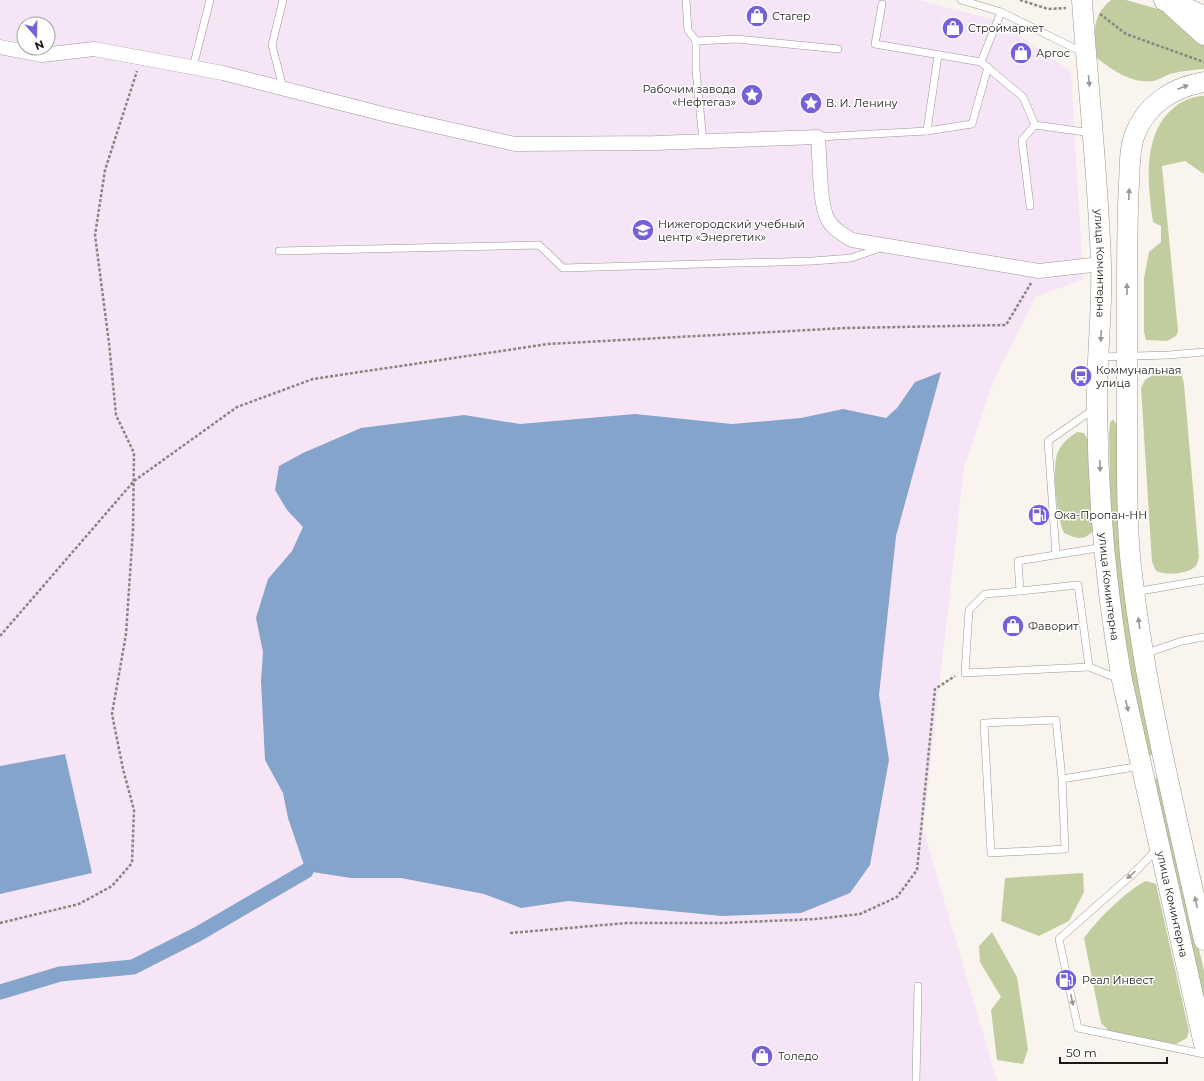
<svg xmlns="http://www.w3.org/2000/svg" width="1204" height="1081" font-family="Montserrat,sans-serif">
<style>
.industrial{fill:#f6e5f6;fill-rule:evenodd}
.green{fill:#c2cd9f}
.water{fill:#84a4cc}
.lines{fill:none;stroke-linecap:round;stroke-linejoin:round}
.canal{stroke:#84a4cc;stroke-width:15}
.service-casing{stroke:#9b9691;stroke-width:8}
.minor-casing{stroke:#9b9691;stroke-width:15}
.secondary-casing{stroke:#9b9691;stroke-width:21}
.primary-casing{stroke:#9b9691;stroke-width:23}
.path{stroke:#898581;stroke-width:2.5;stroke-dasharray:3 2;stroke-linecap:butt}
.service{stroke:#fff;stroke-width:7}
.minor{stroke:#fff;stroke-width:14}
.secondary{stroke:#fff;stroke-width:20}
.primary{stroke:#fff;stroke-width:22}
.oneway{fill:#989897}
.labels{text-anchor:middle;stroke-width:3;stroke-linejoin:round;paint-order:stroke}
.poi-label{font-size:11px;fill:#1b1917;stroke:#fff;text-anchor:start}
.street-label{font-size:11px;fill:#1b1917;stroke:#fff}
</style>
<rect width="100%" height="100%" fill="#f9f4ee"/>
<path class="industrial" d="M0,0H919L1002,22L1071,72L1083,279L1036,297L994,379L964,468L923,828L997,1081H0ZM24,24H48V48H24Z"/>
<g class="green">
<path d="M1111,0H1126L1176,14L1204,39V69C1193,70 1181,71 1170,74C1164,76 1159,80 1153,81C1132,84 1112,70 1097,58C1095,34 1090,17 1111,0Z"/>
<path d="M1200,96H1204V174L1185,161L1162,166L1178,331L1176,336L1167,341L1146,340L1144,332V278L1149,252L1161,242V226L1153,222C1147,182 1141,126 1182,102C1187,99 1194,97 1200,96Z"/>
<path d="M1153,375L1182,376L1184,384L1199,557C1198,560 1197,564 1196,566C1187,575 1165,575 1156,571L1152,562L1141,388L1145,380Z"/>
<path d="M1113,419L1117,425L1118,511L1154,754L1149,756C1127,677 1115,588 1111,506C1109,482 1110,457 1109,433L1110,423Z"/>
<path d="M1077,432L1084,433L1090,444L1094,530C1084,541 1077,539 1064,533C1057,519 1051,466 1058,452C1062,443 1069,437 1077,432Z"/>
<polygon points="1158,778 1161,784 1204,971 1204,1006 1154,779"/>
<polygon points="1083,873 1084,892 1069,921 1039,936 1001,921 1005,878"/>
<path d="M1146,881L1156,884L1189,1031L1187,1038L1176,1044L1110,1032L1101,1023L1084,938C1096,921 1128,889 1146,881Z"/>
<polygon points="992,932 1017,977 1028,1049 1023,1064 997,1060 991,1010 1001,997 980,962 979,946"/>
</g>
<g class="water">
<polygon points="941,372 896,536 879,695 889,760 870,865 850,893 801,913 722,916 568,901 521,908 484,894 401,878 351,878 306,871 288,818 283,793 265,760 261,681 263,652 256,618 268,579 292,551 303,527 287,510 275,490 279,466 303,453 361,428 464,415 520,424 635,414 732,424 801,418 843,409 886,418 897,408 915,382"/>
<polygon points="65,754 92,873 0,894 0,766"/>
</g>
<g class="lines">
<polyline class="canal" points="0,992 60,974 133,967 198,934 306,871"/>
<g class="service-casing">
<g id="service">
<polyline points="686,0 688,30 696,41"/>
<polyline points="961,0 1001,12 1084,53"/>
<polyline points="882,4 875,44 981,62 1023,97 1035,125 1092,133"/>
<polyline points="981,62 1001,12"/>
<polyline points="193,67 210,0"/>
<polyline points="283,88 272,45 283,0"/>
<polyline points="927,131 938,55"/>
<polyline points="818,137 927,131 972,124 988,67"/>
<polyline points="703,141 696,70 696,41 737,39 838,49"/>
<polyline points="1030,206 1022,140 1035,125"/>
<polyline points="279,251 539,245 563,268 813,261 851,258 880,248"/>
<polyline points="1100,357 1169,355 1204,352"/>
<polyline points="1104,547 1018,561 1020,591 1078,585 1089,667 1119,679"/>
<polyline points="1056,554 1048,441 1094,409"/>
<polyline points="1020,591 985,594 969,610 965,673 1089,667"/>
<polyline points="1135,592 1204,580"/>
<polyline points="1144,654 1182,641 1204,637"/>
<polyline points="1062,779 1056,720 984,723 991,853 1065,849 1062,779 1141,766"/>
<polyline points="1157,849 1135,872 1059,939 1078,1028 1204,1054"/>
<polyline points="916,1081 918,986"/>
</g>
</g>
<g class="minor-casing">
<path id="minor" d="M0,47L42,55L94,49L223,73L387,115L515,144L655,143L818,137C820,157 819,204 828,220C833,229 843,235 852,240L1039,271L1101,264"/>
</g>
<g class="secondary-casing">
<g id="secondary">
<path id="s1" d="M1082,0C1088,88 1098,175 1101,263C1103,312 1096,359 1097,407C1098,499 1106,590 1122,680L1204,1044"/>
<polyline points="1172,6 1204,35"/>
<path d="M1204,82C1173,87 1147,104 1135,134C1129,149 1130,167 1129,183C1127,221 1127,259 1127,297C1127,350 1127,403 1127,456C1127,489 1127,523 1130,556C1143,685 1176,813 1204,940"/>
</g>
</g>
<g class="primary-casing">
<polyline id="primary" points="1165,0 1204,17"/>
</g>
<g class="path">
<polyline points="1020,0 1048,9 1066,8"/>
<polyline points="1100,14 1126,34 1204,62"/>
<polyline points="0,636 134,481 237,407 313,379 548,344 846,328 1006,325 1031,283"/>
<polyline points="0,923 79,904 112,886 132,863 134,810 123,769 112,714 126,634 133,530 134,453 116,415 109,343 95,235 105,170 137,71"/>
<polyline points="510,933 627,923 722,923 816,919 860,914 897,897 917,870 935,689 955,676"/>
</g>
<use href="#service" class="service"/>
<use href="#minor" class="minor"/>
<use href="#secondary" class="secondary"/>
<use href="#primary" class="primary"/>
</g>
<defs><path id="oneway-solid" d="M-6-.8H1V-3.2L6.5 0L1 3.2V.8H-6Z"/></defs>
<g class="oneway">
<use href="#oneway-solid" transform="translate(1089 81) rotate(84)"/>
<use href="#oneway-solid" transform="translate(1183 87) rotate(-21)"/>
<use href="#oneway-solid" transform="translate(1129 194) rotate(-87)"/>
<use href="#oneway-solid" transform="translate(1127 289) rotate(-90)"/>
<use href="#oneway-solid" transform="translate(1101 336) rotate(93)"/>
<use href="#oneway-solid" transform="translate(1100 466) rotate(87)"/>
<use href="#oneway-solid" transform="translate(1139 623) rotate(-98)"/>
<use href="#oneway-solid" transform="translate(1127 706) rotate(77)"/>
<use href="#oneway-solid" transform="translate(1131 875) rotate(138)"/>
<use href="#oneway-solid" transform="translate(1196 902) rotate(-102)"/>
<use href="#oneway-solid" transform="translate(1072 1000) rotate(78)"/>
</g>
<defs>
<g id="shop-disc" transform="scale(1.15)"><circle r="9.5" fill="#7660da" stroke="#fff"/><path d="M-5-2.5h2.3a2.7 3.5 0 0 1 5.4 0H5L5.5 6h-11ZM-1.5-2.5h3a1.5 2.3 0 0 0-3 0Z" fill="#fff"/></g>
<g id="sight-disc" transform="scale(1.15)"><circle r="9.5" fill="#7660da" stroke="#fff"/><path d="M0-6L1.8-2.2L6-1.7L2.9 1.2L3.7 5.4L0 3.3L-3.7 5.4L-2.9 1.2L-6-1.7L-1.8-2.2Z" fill="#fff"/></g>
<g id="university-disc" transform="scale(1.15)"><circle r="9.5" fill="#7660da" stroke="#fff"/><path d="M0-5L7-2L0 1L-7-2ZM-4 1L0 2.5L4 1V4Q0 6-4 4Z" fill="#fff"/></g>
<g id="bus-disc" transform="scale(1.15)"><circle r="9.5" fill="#7660da" stroke="#fff"/><path d="M-5-6H5V4H4V6H2V4H-2V6H-4V4H-5ZM-3.5-4V0h7V-4ZM-3.5 1.2v1.5H-2V1.2ZM2 1.2v1.5H3.5V1.2Z" fill="#fff"/></g>
<g id="fuel-disc" transform="scale(1.15)"><circle r="9.5" fill="#7660da" stroke="#fff"/><path d="M-5.5-6h7V0h2V4h1.3V-2.5L3-4.5l.8-.8L6-3V5H2.5V1h-1V6h-7ZM-4.2-4.7v3.2H.2V-4.7Z" fill="#fff"/></g>
</defs>
<g fill-rule="evenodd">
<use href="#shop-disc" x="757" y="16"/>
<use href="#shop-disc" x="953" y="28"/>
<use href="#shop-disc" x="1021" y="53"/>
<use href="#sight-disc" x="752" y="95"/>
<use href="#sight-disc" x="811" y="103"/>
<use href="#university-disc" x="643" y="230"/>
<use href="#bus-disc" x="1081" y="376"/>
<use href="#fuel-disc" x="1039" y="515"/>
<use href="#shop-disc" x="1013" y="626"/>
<use href="#fuel-disc" x="1066" y="980"/>
<use href="#shop-disc" x="762" y="1056"/>
</g>
<g class="labels">
<g class="poi-label">
<text x="772" y="20">Стагер</text>
<text x="968" y="32">Строймаркет</text>
<text x="1036" y="57">Аргос</text>
<text x="736" y="93" text-anchor="end">Рабочим завода<tspan x="736" dy="13">«Нефтегаз»</tspan></text>
<text x="826" y="107">В. И. Ленину</text>
<text x="658" y="228">Нижегородский учебный<tspan x="658" dy="13">центр «Энергетик»</tspan></text>
<text x="1096" y="374">Коммунальная<tspan x="1096" dy="13">улица</tspan></text>
<text x="1054" y="519">Ока-Пропан-НН</text>
<text x="1028" y="630">Фаворит</text>
<text x="1082" y="984">Реал Инвест</text>
<text x="778" y="1060">Толедо</text>
</g>
<g class="street-label">
<text dy="4" stroke="none"><textPath href="#s1" startOffset="264">улица Коминтерна</textPath></text>
<text dy="4" stroke="none"><textPath href="#s1" startOffset="588">улица Коминтерна</textPath></text>
<text dy="4" stroke="none"><textPath href="#s1" startOffset="912">улица Коминтерна</textPath></text>
</g>
</g>
<g transform="translate(36 36) rotate(160)"><circle r="19" fill="#ffffff" stroke="#a4a3a2"/>
<path d="M0-3L7 15L0 10L-7 15Z" fill="#7660da"/>
<text y="-6" font-size="11" font-weight="bold" text-anchor="middle" fill="#1b1917">N</text>
</g>
<path d="M1060 1057v6h107v-6" fill="none" stroke="#1b1917" stroke-width="2"/>
<text x="1066" y="1057" font-size="12" fill="#1b1917" stroke="#ffffff" stroke-width="3" paint-order="stroke">50 m</text>
</svg>
